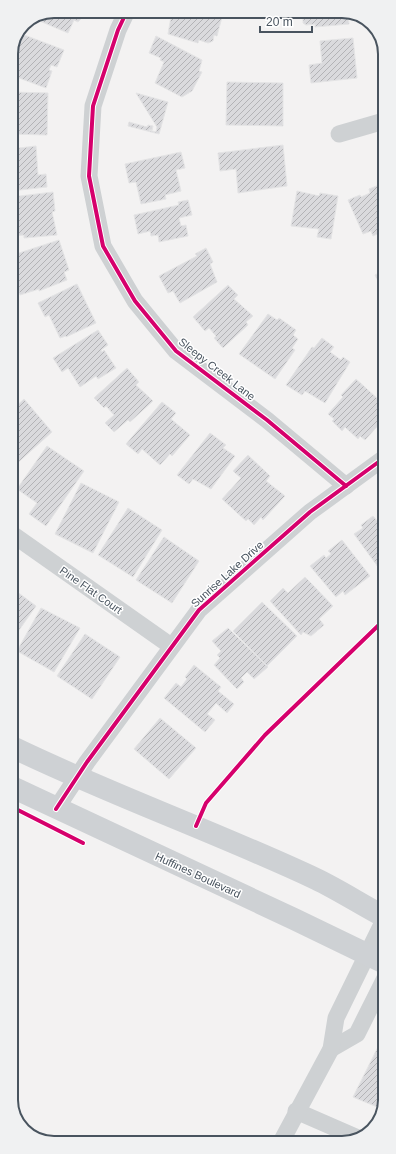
<svg xmlns="http://www.w3.org/2000/svg" width="396" height="1154" font-family="Arial,sans-serif">
<style>
.building{fill:url(#building-hatch);stroke:#e4e4e5}
.lines{fill:none;stroke-linecap:round;stroke-linejoin:round}
.minor{stroke:#ced1d3;stroke-width:17}
.secondary{stroke:#ced1d4;stroke-width:22}
.cycleway-casing{stroke:#fff;stroke-width:6}
.cycleway{stroke:#d6006c;stroke-width:4}
.labels{text-anchor:middle;stroke-width:3;stroke-linejoin:round;paint-order:stroke}
.street-label{font-size:11px;fill:#49545f;stroke:#fff}
.rim{fill:none;stroke:#49545f;stroke-width:2}
</style>
<defs>
<pattern id="building-hatch" width="6" height="6" patternUnits="userSpaceOnUse"><rect width="6" height="6" fill="#dadadd"/><path d="M-1 1l2-2M0 6l6-6M5 7l2-2" fill="none" stroke="#b3b3b6"/></pattern>
</defs>
<rect width="100%" height="100%" fill="#f3f2f2"/>
<g class="building">
<polygon points="54,11 85,11 82,18 78,22 74,20 68,33 35,19"/>
<polygon points="172,11 221,11 220,16 222,17 217,36 214,35 213,41 208,43 199,40 198,43 168,34"/>
<polygon points="308,11 346,12 348,12 349,24 315,27 315,24 306,25 303,23 303,16 305,13 309,13"/>
<polygon points="19,33 64,50 57,67 51,65 49,70 52,71 46,88 11,75 11,51"/>
<polygon points="156,36 202,60 199,71 202,72 192,91 182,97 155,83 164,62 160,60 161,58 149,53"/>
<polygon points="353,38 357,78 311,83 309,65 322,63 320,41"/>
<polygon points="227,82 283,83 283,126 226,125"/>
<polygon points="11,92 48,93 47,135 11,134"/>
<polygon points="136,93 168,102 159,134 128,126 129,122 147,127 148,125 153,126 152,130 149,130 156,132 157,127"/>
<polygon points="283,145 287,186 238,193 236,169 220,171 218,153"/>
<polygon points="36,146 38,175 46,174 47,187 11,191 11,149"/>
<polygon points="181,152 185,168 176,170 181,191 165,195 166,199 141,204 136,182 129,183 125,164"/>
<polygon points="384,183 384,231 373,236 371,231 363,234 348,200 360,195 361,197 370,193 369,189"/>
<polygon points="297,191 319,196 320,193 338,196 331,239 317,237 319,229 291,226"/>
<polygon points="53,192 55,211 52,212 57,235 24,238 24,235 11,236 11,224 15,223 12,197"/>
<polygon points="188,200 192,215 179,218 181,226 186,225 188,236 159,242 158,235 151,236 150,231 138,234 134,215 179,205 178,202"/>
<polygon points="59,240 69,270 64,272 67,280 39,291 39,289 20,295 11,268 11,261 18,259 16,254"/>
<polygon points="206,248 213,262 210,264 217,282 180,303 173,291 168,293 159,276 197,256 195,254"/>
<polygon points="384,270 384,283 380,285 375,275"/>
<polygon points="77,284 96,323 66,337 66,336 60,338 49,315 45,317 38,303"/>
<polygon points="228,285 238,295 234,299 253,316 246,322 248,325 223,348 214,338 216,336 209,328 205,331 193,317"/>
<polygon points="268,314 277,320 279,318 296,330 293,335 298,339 292,348 295,350 275,379 239,354"/>
<polygon points="98,330 108,345 101,350 102,352 104,350 116,368 98,379 96,376 80,387 68,368 62,372 53,358"/>
<polygon points="322,338 334,347 330,352 341,360 343,357 350,362 325,403 305,391 302,395 286,385 312,347 314,348"/>
<polygon points="127,368 139,382 136,385 153,401 130,422 128,420 114,432 105,423 114,415 106,406 104,408 94,398"/>
<polygon points="356,379 379,400 384,395 384,419 365,440 360,436 358,439 345,427 342,431 332,421 334,419 328,414 343,397 341,395"/>
<polygon points="24,399 52,432 12,468 12,410"/>
<polygon points="162,402 176,413 171,419 190,435 172,456 170,454 160,465 142,449 138,454 126,444"/>
<polygon points="210,433 226,445 223,448 235,456 211,489 193,479 189,484 177,475"/>
<polygon points="47,446 84,471 46,526 29,514 37,503 17,489"/>
<polygon points="248,455 270,476 266,481 285,496 263,520 261,517 254,525 248,519 246,521 222,499 241,478 233,471"/>
<polygon points="81,483 119,502 93,553 55,534"/>
<polygon points="128,508 162,530 133,577 98,555"/>
<polygon points="373,516 379,523 383,519 384,521 384,568 381,571 354,534 363,528 361,525"/>
<polygon points="164,537 199,561 172,603 136,580"/>
<polygon points="342,540 370,576 345,595 343,591 336,597 310,566 324,555 326,558 331,554 328,551"/>
<polygon points="305,577 333,606 319,619 324,625 311,636 303,632 301,635 270,601 283,588 288,593"/>
<polygon points="12,588 36,606 12,640"/>
<polygon points="262,602 297,636 267,666 233,631"/>
<polygon points="41,608 80,628 54,672 17,651"/>
<polygon points="228,628 268,667 254,679 247,672 241,678 244,682 237,689 214,665 220,658 217,655 221,651 212,641"/>
<polygon points="85,634 120,657 92,699 57,676"/>
<polygon points="194,665 221,687 218,691 234,704 227,713 216,703 207,714 215,720 205,732 164,698 176,683 181,687 187,679 185,677"/>
<polygon points="160,718 196,748 169,779 134,749"/>
<polygon points="379,1045 385,1048 385,1100 382,1109 353,1097"/>
</g>
<g class="lines">
<g class="minor">
<polyline points="127,11 118,30 93,106 89,176 103,246 135,301 176,351 267,420 346,486"/>
<polyline points="339,134 384,121"/>
<polyline points="12,534 171,646"/>
<polyline points="56,809 87,762 199,610 310,512 384,458"/>
<polyline points="331,1049 357,1034 385,978"/>
<polyline points="296,1111 358,1138"/>
<polyline points="281,1142 331,1049 336,1018 385,918"/>
</g>
<g class="secondary">
<path d="M12,747C111,795 216,832 316,879C339,890 362,905 385,917"/>
<polyline points="12,787 294,919 385,963"/>
</g>
<g class="cycleway-casing">
<g id="cycleway">
<polyline points="127,11 118,30 93,106 89,176 103,246 135,301 176,351 267,420 346,486"/>
<polyline points="12,807 83,843"/>
<polyline points="56,809 87,762 199,610 310,512 384,458"/>
<polyline points="196,826 206,803 265,735 384,620"/>
</g>
</g>
<use href="#cycleway" class="cycleway"/>
</g>
<g class="labels">
<g class="street-label">
<text transform="translate(217 369) rotate(38)" y="4">Sleepy Creek Lane</text>
<text transform="translate(227 574) rotate(-42)" y="4">Sunrise Lake Drive</text>
<text transform="translate(91 590) rotate(35)" y="4">Pine Flat Court</text>
<text transform="translate(198 875) rotate(25)" y="4">Huffines Boulevard</text>
</g>
</g>
<path d="M0 0H396V1154H0ZM54 18H342A36 36 0 0 1 378 54V1100A36 36 0 0 1 342 1136H54A36 36 0 0 1 18 1100V54A36 36 0 0 1 54 18Z" fill="#f0f1f2" fill-rule="evenodd"/>
<path class="rim" d="M54 18H342A36 36 0 0 1 378 54V1100A36 36 0 0 1 342 1136H54A36 36 0 0 1 18 1100V54A36 36 0 0 1 54 18Z"/>
<path d="M260 26v6h52v-6" fill="none" stroke="#49545f" stroke-width="2"/>
<text x="266" y="26" font-size="12" fill="#49545f" stroke="#ffffff" stroke-width="3" paint-order="stroke">20 m</text>
</svg>
